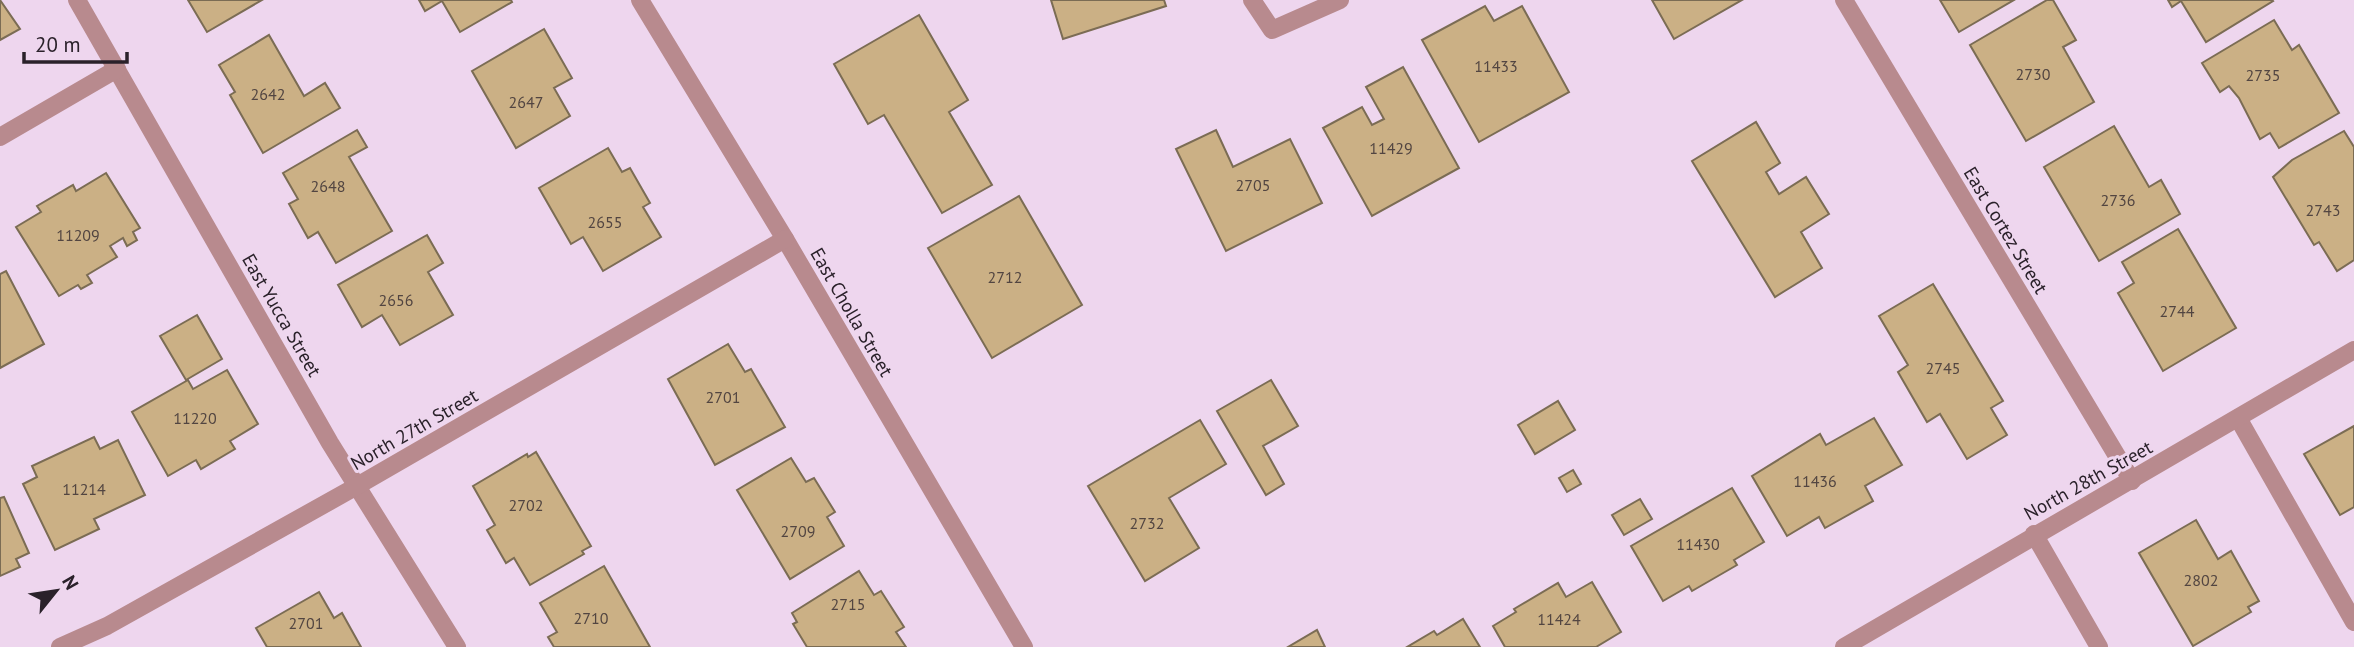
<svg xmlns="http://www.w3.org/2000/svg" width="2354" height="647" font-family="'PT Sans',sans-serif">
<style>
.building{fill:#cbb085;stroke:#7b6c54;stroke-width:2}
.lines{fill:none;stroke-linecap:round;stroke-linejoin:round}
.minor{stroke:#b88a8e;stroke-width:18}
.labels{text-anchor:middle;stroke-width:6;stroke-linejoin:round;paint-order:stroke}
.number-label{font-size:16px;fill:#524541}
.street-label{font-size:19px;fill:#2a212a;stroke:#eed6ee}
</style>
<rect width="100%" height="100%" fill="#eed6ee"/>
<g class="building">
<polygon points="0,0 20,29 0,40"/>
<polygon points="188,0 262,0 207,32"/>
<polygon points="419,0 511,0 512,2 460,32 442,1 425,11"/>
<polygon points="1051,0 1164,0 1166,6 1063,39"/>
<polygon points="1652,0 1742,0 1674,39"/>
<polygon points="1940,0 2014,0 1959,32"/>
<polygon points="2047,0 2053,0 2076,40 2063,47 2094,102 2026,141 1970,45"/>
<polygon points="2168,0 2272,0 2273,1 2206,42 2181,1 2172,7"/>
<polygon points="1485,6 1494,21 1522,6 1569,92 1479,142 1422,40"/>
<polygon points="919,15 968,100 949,112 992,185 942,213 884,115 868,124 834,64"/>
<polygon points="2274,20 2292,50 2299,45 2339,113 2279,148 2270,133 2260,139 2239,98 2229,86 2220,92 2202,63"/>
<polygon points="544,29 572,78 554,88 570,116 516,148 472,71"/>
<polygon points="269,35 304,96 325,83 340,108 263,153 230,95 235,92 219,65"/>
<polygon points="1403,67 1459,168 1372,216 1323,128 1362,107 1372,125 1384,119 1366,87"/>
<polygon points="1756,122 1780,163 1766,172 1779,194 1806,177 1829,214 1801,232 1822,268 1775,297 1692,161"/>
<polygon points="2114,126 2149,187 2161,180 2180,214 2099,261 2044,167"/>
<polygon points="357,130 367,147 349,157 392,231 336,263 318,232 308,238 289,204 298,199 283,173"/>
<polygon points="1216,130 1233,167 1290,139 1322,203 1226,251 1176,149"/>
<polygon points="2344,131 2354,147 2354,260 2337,271 2319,242 2314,245 2273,177 2292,160"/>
<polygon points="608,148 622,172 630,168 650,203 643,207 661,237 603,271 583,237 571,244 539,188"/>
<polygon points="106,173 140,228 133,232 137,240 127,246 123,238 110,246 117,257 87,275 92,283 81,289 78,285 59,296 16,227 41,212 37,206 73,185 76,191"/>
<polygon points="1019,196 1082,305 992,358 928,248"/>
<polygon points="2178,229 2236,328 2163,371 2118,293 2134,283 2122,262"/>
<polygon points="427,235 443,263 428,272 453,315 400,345 382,315 362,327 338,285"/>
<polygon points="6,271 44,344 0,368 0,274"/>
<polygon points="1933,284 2003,401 1991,408 2007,435 1967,459 1940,414 1927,422 1898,372 1908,365 1879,316"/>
<polygon points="197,315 222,359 186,380 160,336"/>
<polygon points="728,344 745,372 751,369 785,427 715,465 668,379"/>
<polygon points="227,370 258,424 230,441 235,449 201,469 196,460 168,476 132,412 188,380 193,389"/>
<polygon points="1271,380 1298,426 1263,446 1284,484 1266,495 1217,411"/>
<polygon points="1558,401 1575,430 1535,454 1518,425"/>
<polygon points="1874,418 1902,465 1865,486 1873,501 1825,528 1819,517 1787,536 1752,476 1820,434 1826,445"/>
<polygon points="1200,420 1226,464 1169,498 1199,548 1145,581 1088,486"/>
<polygon points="2354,426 2354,507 2340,515 2304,454"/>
<polygon points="94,437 100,449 118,440 145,495 94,519 99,529 55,550 23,484 37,477 32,466"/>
<polygon points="536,452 591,546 582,551 584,554 530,585 514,558 506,563 487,530 495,525 473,486 527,454 528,457"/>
<polygon points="791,458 806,482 814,478 835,512 827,517 844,546 790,579 737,490"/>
<polygon points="1573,470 1581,484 1567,492 1559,478"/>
<polygon points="1732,488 1764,542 1734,560 1737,565 1692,591 1689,586 1663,601 1631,546"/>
<polygon points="4,497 29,553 16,559 20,567 0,576 0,498"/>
<polygon points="1640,499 1652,519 1624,535 1612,515"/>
<polygon points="2196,520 2218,559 2231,551 2259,601 2248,607 2251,612 2193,646 2139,553"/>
<polygon points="604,566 650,647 554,647 548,637 557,632 540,603"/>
<polygon points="859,571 874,595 881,591 904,627 896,632 906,647 807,647 793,624 797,622 792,613"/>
<polygon points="1592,582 1621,632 1596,647 1505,647 1493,626 1516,612 1514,609 1558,583 1566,597"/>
<polygon points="319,592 334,618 342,613 361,647 267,647 256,628"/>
<polygon points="1463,619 1480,647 1407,647 1434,631 1437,635"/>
<polygon points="1317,630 1325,647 1288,647"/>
</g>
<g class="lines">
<g class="minor">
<polyline points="77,0 330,443 457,647"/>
<polyline points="640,0 785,239 1024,647"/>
<polyline points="1252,0 1272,30 1340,0"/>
<polyline points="1844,0 2132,481"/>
<polyline points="0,137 117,69"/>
<polyline points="2238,418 2354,622"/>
<polyline points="2034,534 2099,647"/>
<polyline points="60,647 107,626 357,486 785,239"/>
<polyline points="1844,647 2354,350"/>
</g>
</g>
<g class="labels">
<g class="number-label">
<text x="1496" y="72">11433</text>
<text x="2033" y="80">2730</text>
<text x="2263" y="81">2735</text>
<text x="268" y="100">2642</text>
<text x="526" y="108">2647</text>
<text x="1391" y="154">11429</text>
<text x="1253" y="191">2705</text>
<text x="328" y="192">2648</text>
<text x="2118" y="206">2736</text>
<text x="2323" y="216">2743</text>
<text x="605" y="228">2655</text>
<text x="78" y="241">11209</text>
<text x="1005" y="283">2712</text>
<text x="396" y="306">2656</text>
<text x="2177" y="317">2744</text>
<text x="1943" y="374">2745</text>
<text x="723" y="403">2701</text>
<text x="195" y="424">11220</text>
<text x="1815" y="487">11436</text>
<text x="84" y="495">11214</text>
<text x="526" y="511">2702</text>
<text x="1147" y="529">2732</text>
<text x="798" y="537">2709</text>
<text x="1698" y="550">11430</text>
<text x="2201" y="586">2802</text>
<text x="848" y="610">2715</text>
<text x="591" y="624">2710</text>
<text x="1559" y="625">11424</text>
<text x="306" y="629">2701</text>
</g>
<g class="street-label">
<text transform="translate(2006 230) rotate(59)" y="7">East Cortez Street</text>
<text transform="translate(852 312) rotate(60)" y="7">East Cholla Street</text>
<text transform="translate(282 315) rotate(60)" y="7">East Yucca Street</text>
<text transform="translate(414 429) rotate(-30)" y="7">North 27th Street</text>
<text transform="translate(2088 480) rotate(-29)" y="7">North 28th Street</text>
</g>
</g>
<g transform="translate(56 591) rotate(60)" stroke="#eed6ee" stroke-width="5" paint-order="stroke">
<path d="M0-5L12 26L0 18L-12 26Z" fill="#2a212a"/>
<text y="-10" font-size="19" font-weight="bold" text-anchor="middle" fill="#2a212a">N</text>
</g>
<path d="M24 52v10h103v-10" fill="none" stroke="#2a212a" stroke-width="3.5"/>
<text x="35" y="52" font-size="21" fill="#2a212a" stroke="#eed6ee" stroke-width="5" paint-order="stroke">20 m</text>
</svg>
